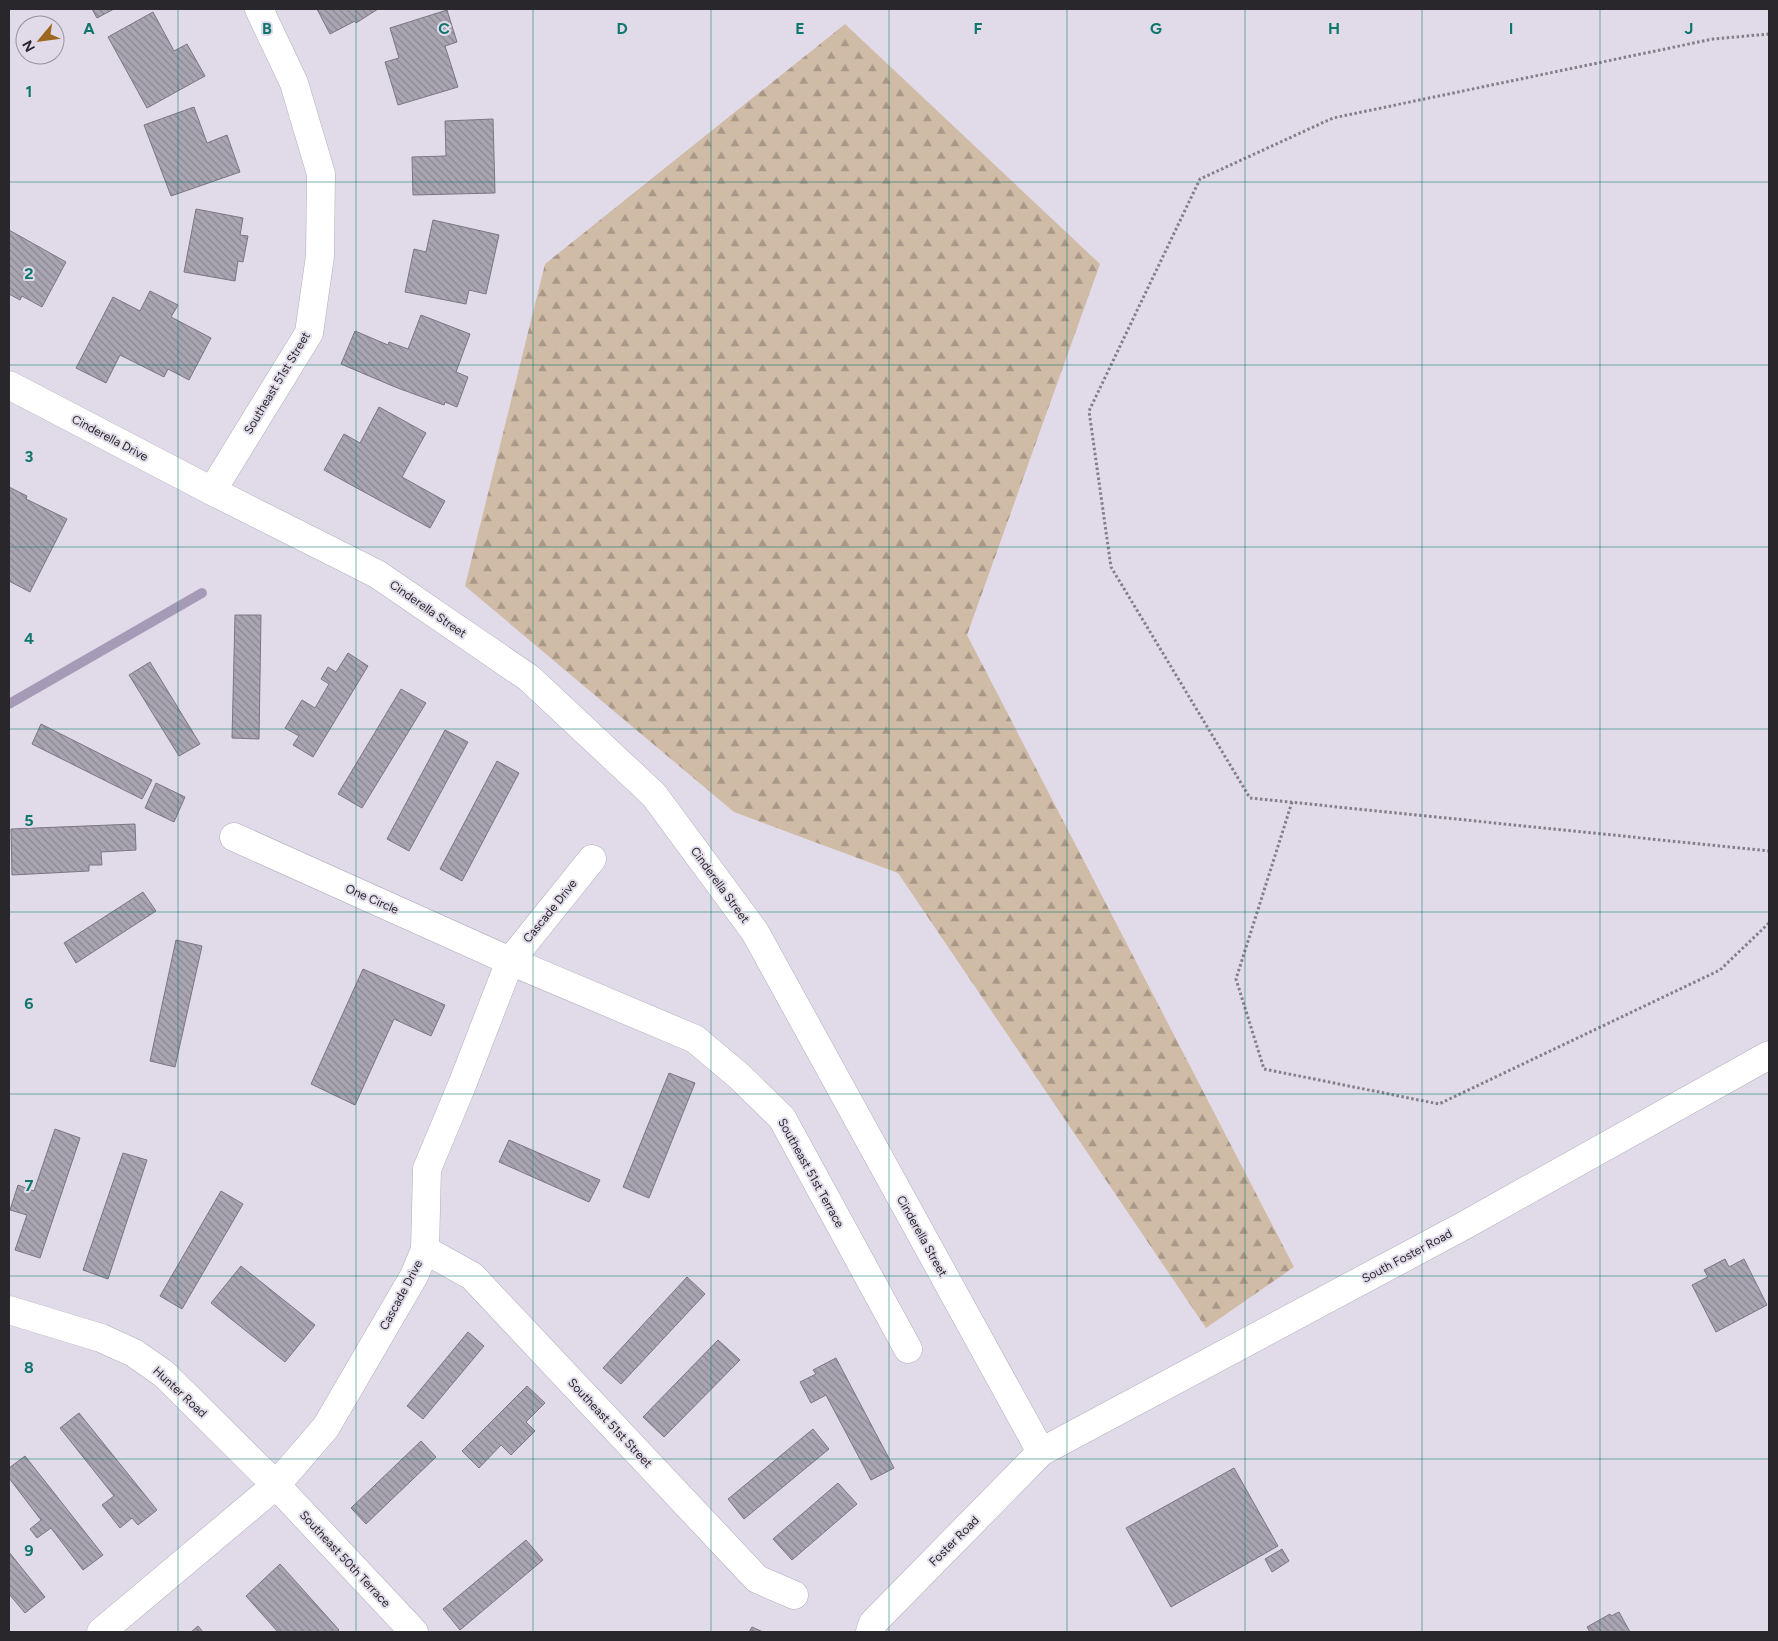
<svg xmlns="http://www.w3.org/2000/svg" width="1778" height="1641" font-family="Figtree,sans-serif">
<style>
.forest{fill:url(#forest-firs)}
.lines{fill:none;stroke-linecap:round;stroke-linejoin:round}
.stream{stroke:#a69bb7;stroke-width:10}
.building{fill:url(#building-back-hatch);stroke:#7b7682}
.minor-casing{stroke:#b2adba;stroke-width:29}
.path{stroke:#837f88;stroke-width:3;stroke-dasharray:2.5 2.5;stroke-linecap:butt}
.minor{stroke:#fff;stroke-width:28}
.grid{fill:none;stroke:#0f766e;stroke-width:1;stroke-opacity:0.55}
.labels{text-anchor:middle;stroke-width:4;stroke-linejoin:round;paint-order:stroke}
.street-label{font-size:12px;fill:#29272c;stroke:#e1dbe9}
.grid-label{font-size:16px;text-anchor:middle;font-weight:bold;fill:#0f766e;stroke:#e1dbe9;stroke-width:4;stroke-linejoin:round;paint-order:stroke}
</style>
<defs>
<pattern id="forest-firs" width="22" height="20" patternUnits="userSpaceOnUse" patternTransform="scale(1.25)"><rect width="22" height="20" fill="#d0bba6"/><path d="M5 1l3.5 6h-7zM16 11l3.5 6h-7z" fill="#a99887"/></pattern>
<pattern id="building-back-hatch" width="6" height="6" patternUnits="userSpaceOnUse" patternTransform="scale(1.25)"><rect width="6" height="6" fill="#aaa5b2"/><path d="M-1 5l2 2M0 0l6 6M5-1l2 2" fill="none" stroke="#8a8691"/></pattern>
</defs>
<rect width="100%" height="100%" fill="#e1dbe9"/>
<polygon class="forest" points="845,24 1100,264 967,635 1294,1267 1206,1328 898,873 734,812 465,586 545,264"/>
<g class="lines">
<polyline class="stream" points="9,704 202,593"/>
</g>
<g class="building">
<polygon points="92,9 114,9 97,18"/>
<polygon points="317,9 378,9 356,23 355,21 330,34"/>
<polygon points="447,10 457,42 445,46 458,87 398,105 385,62 399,58 390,28"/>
<polygon points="153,12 174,51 187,44 205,76 147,108 108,37"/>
<polygon points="194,107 207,143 227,135 240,172 171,196 144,125"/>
<polygon points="493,119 495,193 413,195 412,157 446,156 445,121"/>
<polygon points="196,209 243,218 240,235 248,236 243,262 238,261 235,281 184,272"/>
<polygon points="433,220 499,235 486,294 469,290 466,304 405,292 414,249 426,252"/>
<polygon points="9,230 66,262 42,307 22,296 20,300 9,294"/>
<polygon points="150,291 178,305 171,317 211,338 189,380 168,369 164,377 120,355 106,383 76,368 113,297 140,311"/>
<polygon points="421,315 470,334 456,372 468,377 457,407 445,402 444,405 395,387 341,364 355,331 388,345 389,342 408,349"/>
<polygon points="379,407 426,433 402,477 445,501 430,528 324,470 344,434 360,443"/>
<polygon points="9,487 27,496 26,499 67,519 30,592 9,581"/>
<polygon points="235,615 261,615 259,739 232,738"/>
<polygon points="348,653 368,666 313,757 293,745 299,736 285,728 302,700 315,708 329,684 321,679 328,667 336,672"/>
<polygon points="150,662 200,744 179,756 129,675"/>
<polygon points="401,689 426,703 362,808 338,794"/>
<polygon points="41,724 152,780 142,799 32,744"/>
<polygon points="445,730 468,742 409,851 387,839"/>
<polygon points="497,761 519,773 462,881 440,869"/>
<polygon points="156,783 185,797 174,822 145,808"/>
<polygon points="135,824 136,850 101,852 102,865 89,865 89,871 12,875 11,829"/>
<polygon points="143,892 156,911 76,963 64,943"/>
<polygon points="176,940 202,946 175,1067 150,1061"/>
<polygon points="363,969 445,1005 431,1036 394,1019 355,1105 311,1084"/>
<polygon points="669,1073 695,1083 649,1198 623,1187"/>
<polygon points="55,1129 80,1138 40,1258 15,1250 27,1215 10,1210 18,1185 34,1191"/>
<polygon points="509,1140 600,1180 589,1202 499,1162"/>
<polygon points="123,1153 147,1160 108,1279 83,1270"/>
<polygon points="221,1191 243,1204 182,1309 160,1296"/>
<polygon points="1725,1259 1729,1267 1744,1259 1767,1305 1716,1332 1692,1285 1708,1277 1704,1270"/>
<polygon points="241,1266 315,1325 285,1362 211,1303"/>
<polygon points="687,1277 705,1294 621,1384 603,1368"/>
<polygon points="468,1332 484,1346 423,1419 407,1406"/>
<polygon points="718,1340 740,1360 664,1437 643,1417"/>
<polygon points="836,1358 894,1468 871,1480 826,1395 811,1403 800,1382 816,1374 813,1370"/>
<polygon points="527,1386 545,1403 526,1422 535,1431 511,1455 501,1445 479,1468 462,1451"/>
<polygon points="79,1413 157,1510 138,1525 132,1518 120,1528 102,1505 114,1496 60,1428"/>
<polygon points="813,1429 829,1449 744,1519 728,1499"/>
<polygon points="421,1441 436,1457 366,1524 351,1508"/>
<polygon points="25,1456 103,1555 83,1570 51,1528 37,1538 30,1529 41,1520 9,1478 9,1468"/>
<polygon points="1234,1468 1278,1546 1171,1607 1126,1528"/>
<polygon points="838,1483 857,1504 792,1560 773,1539"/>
<polygon points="526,1540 543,1560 460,1630 443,1609"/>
<polygon points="1282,1549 1289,1561 1272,1572 1265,1559"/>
<polygon points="9,1552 45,1597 25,1613 9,1594"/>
<polygon points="280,1564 339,1630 336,1632 278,1632 246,1596"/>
<polygon points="1619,1612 1630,1632 1590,1632 1587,1627 1610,1614 1611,1616"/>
<polygon points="198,1626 203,1632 191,1632"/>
<polygon points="752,1627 763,1632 749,1632"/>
</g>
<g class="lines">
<g class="minor-casing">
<g id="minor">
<polyline points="9,385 212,491 377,574 529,678 654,795 755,932 1041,1452"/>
<polyline points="212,491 309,333 320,256 321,174 294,83 259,9"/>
<polyline points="234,837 510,961 695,1039 739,1076 782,1118 908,1349"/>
<polyline points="425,1250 472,1276 757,1579 794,1595"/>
<polyline points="9,1310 101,1338 134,1353 164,1374 276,1485 414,1632"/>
<polyline points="101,1632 276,1485 326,1427 414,1276 425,1250 427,1169 462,1085 510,961 592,859"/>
<polyline points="870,1632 873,1623 1041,1452 1465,1225 1769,1055"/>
</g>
</g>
<g class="path">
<polyline points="1769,34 1713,39 1333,118 1200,179 1089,411 1111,567 1250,798 1769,851"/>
<polyline points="1292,802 1236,979 1264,1069 1439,1104 1720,970 1769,923"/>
</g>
<use href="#minor" class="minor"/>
</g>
<path class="grid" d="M178,9V1632M356,9V1632M533,9V1632M711,9V1632M889,9V1632M1067,9V1632M1245,9V1632M1422,9V1632M1600,9V1632M9,182H1769M9,365H1769M9,547H1769M9,729H1769M9,912H1769M9,1094H1769M9,1276H1769M9,1459H1769"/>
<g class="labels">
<g class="street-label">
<text transform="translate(277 383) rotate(-59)" y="4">Southeast 51st Street</text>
<text transform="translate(110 438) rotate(28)" y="4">Cinderella Drive</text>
<text transform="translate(428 609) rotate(35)" y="4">Cinderella Street</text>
<text transform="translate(720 885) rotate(54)" y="4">Cinderella Street</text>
<text transform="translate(372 899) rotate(24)" y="4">One Circle</text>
<text transform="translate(550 911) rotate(-51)" y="4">Cascade Drive</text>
<text transform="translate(811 1173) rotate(61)" y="4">Southeast 51st Terrace</text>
<text transform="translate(922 1236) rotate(61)" y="4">Cinderella Street</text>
<text transform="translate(1407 1256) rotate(-28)" y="4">South Foster Road</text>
<text transform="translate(401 1295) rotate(-62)" y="4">Cascade Drive</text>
<text transform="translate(180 1392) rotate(43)" y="4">Hunter Road</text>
<text transform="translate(610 1423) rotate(47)" y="4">Southeast 51st Street</text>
<text transform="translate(954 1541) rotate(-45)" y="4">Foster Road</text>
<text transform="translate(345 1559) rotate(47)" y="4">Southeast 50th Terrace</text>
</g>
</g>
<g class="grid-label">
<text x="89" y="34">A</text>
<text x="267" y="34">B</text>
<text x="444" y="34">C</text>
<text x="622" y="34">D</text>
<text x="800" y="34">E</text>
<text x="978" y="34">F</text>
<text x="1156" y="34">G</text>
<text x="1334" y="34">H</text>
<text x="1511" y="34">I</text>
<text x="1689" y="34">J</text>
<text x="29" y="97">1</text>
<text x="29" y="279">2</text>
<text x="29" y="462">3</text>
<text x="29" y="644">4</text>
<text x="29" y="826">5</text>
<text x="29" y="1009">6</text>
<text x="29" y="1191">7</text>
<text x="29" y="1373">8</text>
<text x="29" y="1556">9</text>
</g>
<rect width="1778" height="1641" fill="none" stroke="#29272c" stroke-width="20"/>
<g transform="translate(40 40) rotate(241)"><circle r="24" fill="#e1dbe9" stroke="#97939d"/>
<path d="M0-4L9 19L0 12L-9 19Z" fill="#9d6721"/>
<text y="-8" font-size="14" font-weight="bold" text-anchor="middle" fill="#29272c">N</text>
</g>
</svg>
